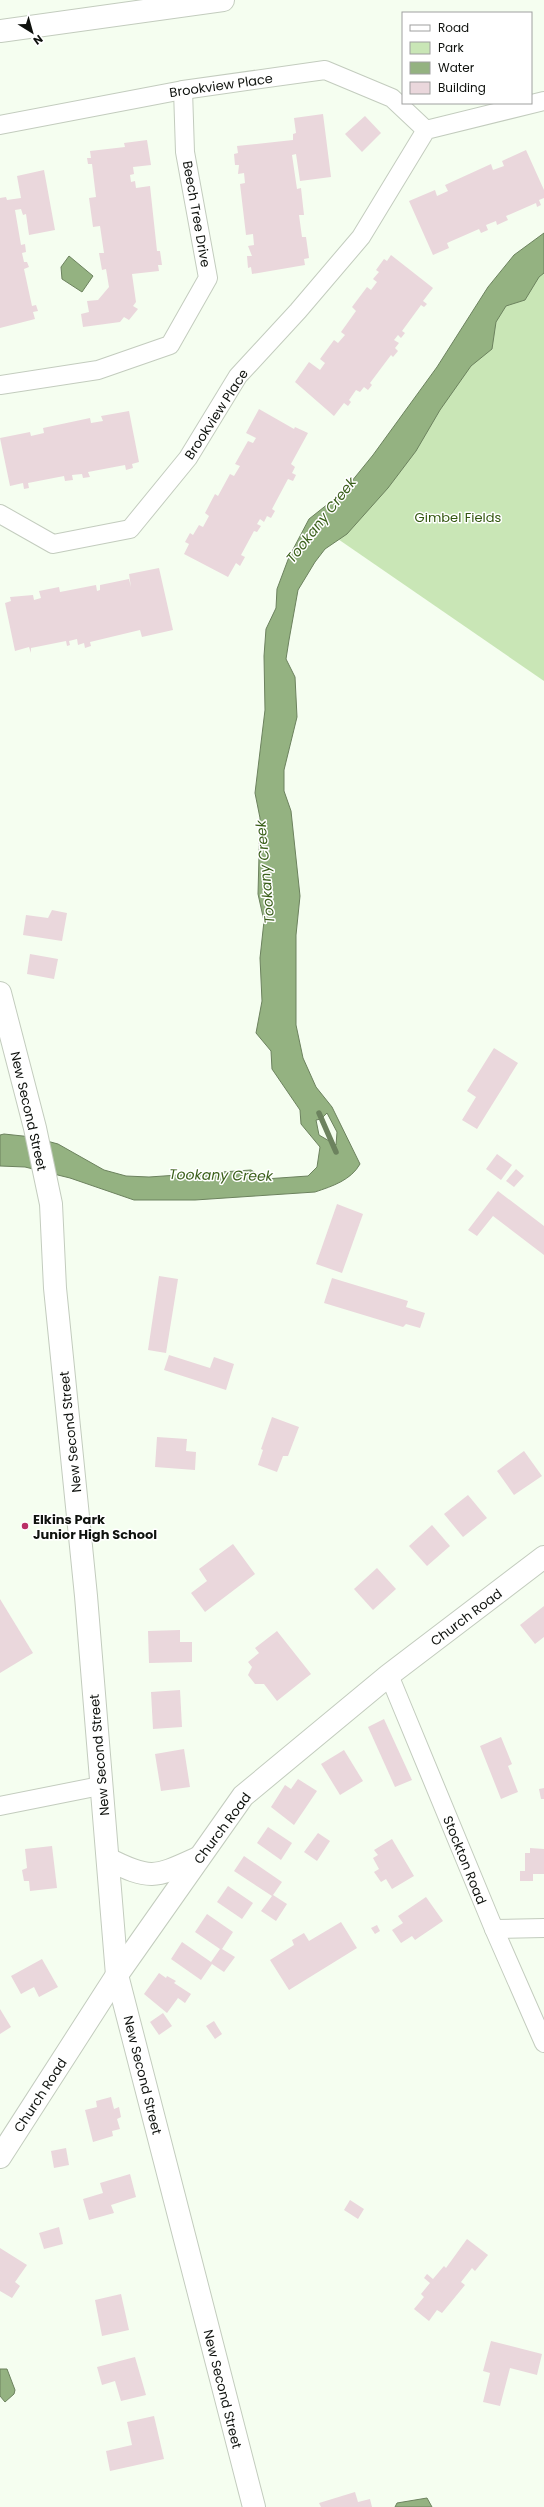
<svg xmlns="http://www.w3.org/2000/svg" width="544" height="2507" font-family="Poppins,sans-serif">
<style>
.green{fill:#c9e6b6}
.water{fill:#94b281;stroke:#6c825e;fill-rule:evenodd}
.lines{fill:none;stroke-linecap:round;stroke-linejoin:round}
.stream{stroke:#6c825e;stroke-width:5.5}
.building{fill:#ead7dc}
.street-casing{stroke:#c3ccbe;stroke-width:20}
.secondary-casing{stroke:#c3ccbe;stroke-width:24}
.street{stroke:#fff;stroke-width:18}
.secondary{stroke:#fff;stroke-width:22}
.poi-dot{fill:#ba2f66;stroke:#fff;stroke-width:1.5}
.labels{text-anchor:middle;stroke-width:3;stroke-linejoin:round;paint-order:stroke}
.street-label{font-size:13px;fill:#0f120e;stroke:#fff}
.park-label{font-size:13px;fill:#31550e;stroke:#fff}
.poi-label{font-size:13px;font-weight:bold;fill:#0f120e;stroke:#fff;text-anchor:start}
.water-label{font-size:14px;font-style:italic;fill:#3a5f1a;stroke:#fff}
</style>
<rect width="100%" height="100%" fill="#f5fef0"/>
<polygon class="green" points="544,267 544,681 335,537 509,281"/>
<g class="water">
<path d="M544,233V273L539,277L525,300L506,306L496,322L492,349L471,366L440,410L416,451L388,488L347,534L325,549L315,562L298,590L289,640L286,659L295,677L297,717L284,770V791L291,811L300,896L296,935V1025L303,1058L316,1087L332,1107L360,1164C351,1180 333,1186 315,1192L195,1200H134L70,1178L25,1167L0,1166V1135L4,1134L32,1137L58,1144L104,1170L126,1176L149,1177L251,1170L265,1179L308,1176L317,1167L320,1147L301,1124L300,1110L272,1069L271,1051L256,1033L262,1001L260,958L264,921L258,894L260,818L255,793L265,710L264,656L266,629L276,608L277,589L289,557L309,519L343,492L373,455L437,367L488,287L514,255ZM327,1113L337,1132L336,1145L319,1135L316,1120L321,1119Z"/>
<polygon points="69,256 93,276 82,292 62,279 61,267"/>
<polygon points="0,2369 7,2369 15,2390 14,2394 5,2402 0,2396"/>
<polygon points="427,2498 432,2507 395,2507 397,2503"/>
</g>
<g class="lines">
<polyline class="stream" points="319,1113 336,1152"/>
</g>
<g class="building">
<polygon points="323,114 331,177 300,181 296,154 292,155 297,189 301,188 304,215 299,215 302,237 306,237 309,258 304,259 305,265 252,274 251,267 248,268 247,256 252,256 248,246 254,245 253,234 246,235 240,184 245,183 244,173 238,174 239,165 235,165 234,154 238,153 237,146 293,140 293,134 296,133 294,118"/>
<polygon points="365,116 381,133 362,152 345,134"/>
<polygon points="147,140 151,165 133,167 134,174 130,175 131,182 135,181 136,188 150,186 157,251 160,251 162,265 158,265 159,271 132,274 136,302 133,306 138,309 129,320 124,317 120,322 83,327 81,314 89,312 87,301 98,300 109,287 106,269 102,270 99,253 104,253 100,226 93,227 89,198 96,197 92,164 88,164 87,158 91,158 90,151 125,147 124,143"/>
<polygon points="526,150 544,190 544,198 539,200 541,205 537,207 536,203 506,216 508,220 497,225 496,221 486,225 488,230 481,233 479,229 447,243 449,248 433,255 409,201 435,190 437,196 448,191 445,185 491,164 493,170 504,166 502,161"/>
<polygon points="44,170 55,230 29,235 26,214 23,215 21,209 15,210 21,245 25,244 26,252 22,253 24,262 27,262 29,267 24,269 32,306 36,305 38,311 33,312 35,319 0,328 0,198 6,197 7,200 21,198 17,176"/>
<polygon points="391,255 433,288 423,301 427,304 424,307 421,305 402,331 405,333 401,338 398,335 394,340 399,343 395,348 398,351 393,357 391,355 370,383 372,385 368,390 364,387 360,392 356,390 349,400 351,402 348,406 344,403 334,416 295,382 309,362 320,370 325,363 320,359 334,340 338,343 345,335 341,332 356,311 352,307 367,287 371,290 377,282 373,279 379,272 376,270 384,259 387,261"/>
<polygon points="259,409 294,429 295,427 308,433 291,464 295,467 292,473 296,475 293,481 288,479 272,509 275,511 271,518 267,516 264,522 260,519 257,524 261,526 257,532 254,531 241,555 245,557 240,566 236,563 228,577 184,554 189,544 185,542 190,533 193,535 199,525 203,527 209,516 205,513 215,494 218,496 230,474 234,476 240,466 235,464 248,441 253,443 256,438 246,433"/>
<polygon points="129,411 139,462 132,464 133,468 126,470 125,465 88,472 90,477 83,478 82,474 72,475 73,480 65,481 64,476 28,483 29,488 24,489 23,483 10,486 0,438 30,432 31,436 44,433 43,428 90,418 91,423 103,421 101,416"/>
<polygon points="159,568 173,630 142,637 140,630 90,642 91,646 85,648 84,643 78,645 77,639 69,641 70,645 67,646 66,641 31,648 31,653 29,647 15,651 5,603 11,601 10,597 33,595 34,600 41,598 39,591 59,587 60,592 96,585 97,591 100,590 100,585 129,579 131,587 129,574"/>
<polygon points="52,910 67,913 62,941 23,935 26,915 48,918"/>
<polygon points="30,954 58,959 54,979 27,974"/>
<polygon points="494,1048 518,1063 477,1129 462,1120 476,1097 467,1091"/>
<polygon points="497,1154 512,1165 501,1180 486,1169"/>
<polygon points="516,1169 524,1176 514,1187 506,1181"/>
<polygon points="498,1191 544,1226 544,1255 493,1216 477,1236 468,1230"/>
<polygon points="337,1204 363,1214 342,1273 316,1264"/>
<polygon points="159,1276 178,1279 166,1353 148,1350"/>
<polygon points="332,1278 408,1301 406,1307 425,1313 420,1328 406,1324 403,1327 324,1303"/>
<polygon points="169,1355 210,1368 214,1357 234,1364 226,1390 164,1370"/>
<polygon points="272,1417 299,1427 288,1456 283,1456 277,1472 258,1465 263,1450 261,1449"/>
<polygon points="157,1437 187,1439 186,1451 196,1452 195,1470 155,1467"/>
<polygon points="524,1451 542,1476 514,1495 497,1471"/>
<polygon points="468,1495 487,1518 463,1537 444,1514"/>
<polygon points="432,1525 450,1546 427,1566 409,1546"/>
<polygon points="233,1544 255,1574 205,1612 191,1593 207,1581 199,1569"/>
<polygon points="377,1568 396,1589 373,1610 354,1589"/>
<polygon points="0,1599 33,1653 0,1673"/>
<polygon points="544,1606 544,1637 535,1644 520,1625"/>
<polygon points="180,1630 180,1642 192,1642 192,1662 149,1663 148,1631"/>
<polygon points="277,1631 311,1674 277,1701 264,1684 255,1684 248,1675 252,1667 248,1662 259,1653 255,1648"/>
<polygon points="180,1690 182,1727 153,1729 151,1692"/>
<polygon points="384,1719 412,1780 395,1787 368,1727"/>
<polygon points="501,1737 512,1764 508,1766 518,1792 501,1799 480,1746"/>
<polygon points="184,1749 190,1787 161,1791 155,1754"/>
<polygon points="344,1750 363,1781 340,1795 321,1764"/>
<polygon points="298,1779 317,1791 294,1825 271,1807 285,1785 291,1789"/>
<polygon points="544,1788 544,1799 541,1799 539,1789"/>
<polygon points="268,1827 292,1843 281,1860 257,1843"/>
<polygon points="318,1833 330,1841 317,1861 304,1852"/>
<polygon points="392,1839 414,1876 392,1889 386,1879 381,1882 374,1872 379,1869 373,1858 378,1855 374,1850"/>
<polygon points="52,1846 57,1888 30,1891 29,1881 24,1881 22,1870 27,1868 25,1849"/>
<polygon points="530,1848 544,1849 544,1874 533,1874 533,1881 520,1881 520,1871 525,1871 525,1853 530,1853"/>
<polygon points="244,1856 282,1882 273,1895 287,1904 276,1921 261,1911 272,1896 234,1871"/>
<polygon points="228,1886 253,1903 242,1919 217,1902"/>
<polygon points="426,1897 443,1921 415,1940 412,1936 401,1943 392,1930 403,1923 398,1916"/>
<polygon points="207,1914 233,1932 222,1949 235,1957 224,1972 212,1964 201,1980 171,1959 182,1942 211,1962 220,1949 195,1932"/>
<polygon points="341,1922 357,1948 289,1990 270,1960 294,1945 292,1940 304,1933 309,1941"/>
<polygon points="377,1925 380,1931 375,1934 371,1928"/>
<polygon points="42,1959 58,1987 39,1997 34,1987 21,1994 11,1976"/>
<polygon points="159,1973 166,1978 167,1976 176,1981 174,1983 191,1994 185,2003 178,1998 167,2013 144,1994"/>
<polygon points="0,2009 11,2027 0,2034"/>
<polygon points="163,2013 172,2026 159,2035 150,2022"/>
<polygon points="214,2021 222,2034 215,2039 206,2026"/>
<polygon points="111,2097 114,2109 119,2107 121,2117 117,2119 120,2129 112,2131 113,2136 93,2142 85,2110 97,2107 96,2101"/>
<polygon points="66,2148 69,2165 54,2168 51,2151"/>
<polygon points="130,2174 136,2197 111,2205 114,2213 89,2220 83,2199 103,2193 100,2183"/>
<polygon points="350,2200 364,2209 358,2219 344,2210"/>
<polygon points="59,2227 63,2244 44,2249 39,2233"/>
<polygon points="467,2239 488,2255 475,2271 472,2268 461,2282 465,2285 442,2313 437,2310 429,2321 414,2309 424,2297 421,2294 430,2283 424,2278 427,2274 433,2279 444,2266 446,2268"/>
<polygon points="0,2248 27,2265 15,2282 20,2286 12,2298 0,2291"/>
<polygon points="121,2294 129,2330 102,2336 95,2300"/>
<polygon points="491,2341 542,2354 537,2375 510,2368 500,2406 483,2402 490,2373 483,2371"/>
<polygon points="135,2357 146,2395 121,2401 115,2381 102,2385 97,2367"/>
<polygon points="154,2416 164,2459 110,2471 106,2451 132,2445 127,2422"/>
<polygon points="355,2492 358,2502 370,2499 372,2507 321,2507 319,2503"/>
</g>
<g class="lines">
<g class="street-casing">
<g id="street">
<polyline points="0,125 183,90 325,70 392,98 426,130"/>
<polyline points="0,385 98,370 170,345 208,278 185,152 183,90"/>
<polyline points="0,514 53,544 130,529 188,458 238,376 298,311 361,237 426,130 544,101"/>
<polyline points="389,1675 494,1929 544,2043"/>
<polyline points="0,1806 100,1786"/>
<polyline points="494,1929 544,1928"/>
</g>
</g>
<g class="secondary-casing">
<g id="secondary">
<polyline points="0,31 223,0"/>
<polyline points="0,993 35,1128 51,1204 55,1288 86,1596 117,1975 254,2507"/>
<path d="M108,1859C151,1881 156,1877 198,1858"/>
<polyline points="0,2157 117,1975 243,1796 389,1675 544,1557"/>
</g>
</g>
<use href="#street" class="street"/>
<use href="#secondary" class="secondary"/>
</g>
<circle class="poi-dot" cx="25" cy="1526" r="4"/>
<g class="labels">
<g class="street-label">
<text transform="translate(221 85) rotate(-8)" y="5">Brookview Place</text>
<text transform="translate(197 214) rotate(80)" y="5">Beech Tree Drive</text>
<text transform="translate(216 414) rotate(-57)" y="5">Brookview Place</text>
<text transform="translate(29 1111) rotate(77)" y="5">New Second Street</text>
<text transform="translate(70 1432) rotate(-96)" y="5">New Second Street</text>
<text transform="translate(466 1617) rotate(-37)" y="5">Church Road</text>
<text transform="translate(99 1755) rotate(-95)" y="5">New Second Street</text>
<text transform="translate(222 1828) rotate(-53)" y="5">Church Road</text>
<text transform="translate(465 1860) rotate(68)" y="5">Stockton Road</text>
<text transform="translate(143 2075) rotate(76)" y="5">New Second Street</text>
<text transform="translate(40 2095) rotate(-57)" y="5">Church Road</text>
<text transform="translate(223 2389) rotate(76)" y="5">New Second Street</text>
</g>
<g class="park-label">
<text x="458" y="522">Gimbel Fields</text>
</g>
<g class="poi-label">
<text x="33" y="1524">Elkins Park<tspan x="33" dy="15">Junior High School</tspan></text>
</g>
<g class="water-label">
<text transform="translate(321 520) rotate(-52)" y="5">Tookany Creek</text>
<text transform="translate(265 872) rotate(-95)" y="5">Tookany Creek</text>
<text transform="translate(221 1175) rotate(1)" y="5">Tookany Creek</text>
</g>
</g>
<rect x="402" y="12" width="130" height="92" fill="#ffffff" stroke="#9fa09f"/>
<rect x="410" y="25" width="20" height="6" fill="#ffffff" stroke="#9fa09f"/>
<text x="438" y="32" font-size="12" fill="#0f120e">Road</text>
<rect x="410" y="42" width="20" height="12" fill="#c9e6b6" stroke="#9fa09f"/>
<text x="438" y="52" font-size="12" fill="#0f120e">Park</text>
<rect x="410" y="62" width="20" height="12" fill="#94b281" stroke="#9fa09f"/>
<text x="438" y="72" font-size="12" fill="#0f120e">Water</text>
<rect x="410" y="82" width="20" height="12" fill="#ead7dc" stroke="#9fa09f"/>
<text x="438" y="92" font-size="12" fill="#0f120e">Building</text>
<g transform="translate(32 32) rotate(143)" stroke="#ffffff" stroke-width="3" paint-order="stroke">
<path d="M0-3L7 15L0 10L-7 15Z" fill="#0f120e"/>
<text y="-6" font-size="11" font-weight="bold" text-anchor="middle" fill="#0f120e">N</text>
</g>
</svg>
